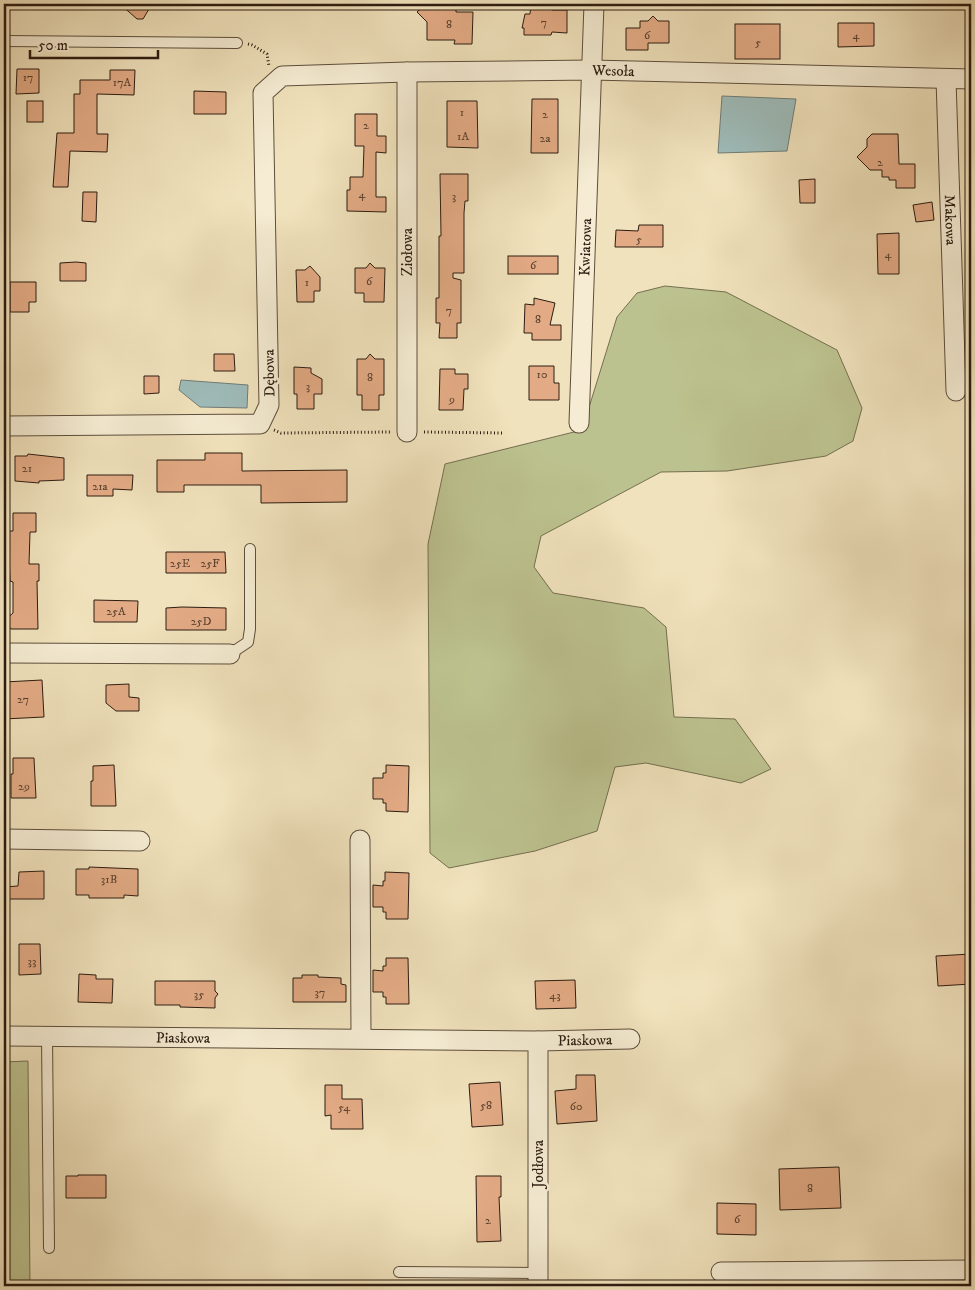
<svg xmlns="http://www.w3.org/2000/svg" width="975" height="1290" font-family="'IM FELL DW Pica',serif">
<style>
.green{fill:#bcc28f;stroke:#746f50}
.water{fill:#9ebcba;stroke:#707c76}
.building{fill:#e3ab85;stroke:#2c1c11}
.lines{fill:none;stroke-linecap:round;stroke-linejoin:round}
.lane-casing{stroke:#5d4e3c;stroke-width:12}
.street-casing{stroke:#5d4e3c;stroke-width:21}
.path{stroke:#2c1c11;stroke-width:3;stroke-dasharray:1 2.5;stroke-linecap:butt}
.lane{stroke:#f5ecd3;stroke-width:10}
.street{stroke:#f5ecd3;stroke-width:19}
.labels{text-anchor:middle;stroke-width:5;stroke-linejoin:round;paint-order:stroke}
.number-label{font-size:12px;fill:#5a402e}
.street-label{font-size:15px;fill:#2c1c11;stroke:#f5ecd3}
</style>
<rect width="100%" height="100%" fill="#f0e2bc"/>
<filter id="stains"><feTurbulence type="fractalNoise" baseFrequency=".004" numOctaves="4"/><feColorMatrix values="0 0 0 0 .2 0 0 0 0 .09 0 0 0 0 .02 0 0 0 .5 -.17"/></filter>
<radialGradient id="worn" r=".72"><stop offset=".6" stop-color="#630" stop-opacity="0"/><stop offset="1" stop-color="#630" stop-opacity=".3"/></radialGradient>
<g class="green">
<polygon points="665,286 726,292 837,350 862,408 853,441 826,456 727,471 661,472 541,536 534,567 553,593 644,608 666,627 674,717 735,719 771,769 741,783 646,763 615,767 597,831 535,851 449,868 430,853 428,544 445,464 582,430 617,317 637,293"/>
<polygon points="28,1061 30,1286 4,1286 4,1062"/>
</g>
<g class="water">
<polygon points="722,96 796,99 787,151 718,153"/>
<polygon points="181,380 248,385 247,408 200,407 179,390"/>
</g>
<g class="building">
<polygon points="120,4 152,4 143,19 137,19"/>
<polygon points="426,4 444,4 444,7 456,7 456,12 473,12 472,44 454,44 455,40 427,40 427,22 417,12"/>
<polygon points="531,4 545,4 545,8 552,8 552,10 567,10 567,33 552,32 551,35 524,35 524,28 522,28 525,14 530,14"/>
<polygon points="653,16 658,21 669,21 669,43 648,43 648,50 626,50 626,28 640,28 640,21 648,21"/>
<polygon points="838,23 874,23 874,46 838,47"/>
<rect x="735" y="24" width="45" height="35"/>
<polygon points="17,69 39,69 39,93 16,94"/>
<polygon points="110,70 135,70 134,95 97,94 97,134 108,134 107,152 70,151 68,187 53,187 57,133 74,133 74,94 80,94 80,80 110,80"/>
<polygon points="194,91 226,92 226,114 194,114"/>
<polygon points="532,99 558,99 558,153 531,153"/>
<rect x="27" y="101" width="16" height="21"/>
<polygon points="447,101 477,101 478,148 447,147"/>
<polygon points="355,114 377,114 377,136 386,136 386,153 376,152 376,197 386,197 386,212 347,211 347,190 350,190 350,177 363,177 364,146 355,146"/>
<polygon points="872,134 898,134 899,164 915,164 915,188 896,188 896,180 889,180 889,177 882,177 882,170 870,170 857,157 867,147 867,139"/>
<polygon points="440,174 468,174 468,201 465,201 464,213 464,273 453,273 453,278 461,280 461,323 457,323 457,338 439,338 440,323 436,323 436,298 439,298 439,236 441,236"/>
<polygon points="815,179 815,203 800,203 799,180"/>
<polygon points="83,192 97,192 96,222 82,221"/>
<polygon points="932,202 934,220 916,222 913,205"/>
<polygon points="639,225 663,225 663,247 615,247 616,230 638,231"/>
<polygon points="899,233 899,274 878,274 877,234"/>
<rect x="508" y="256" width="50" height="18"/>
<polygon points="76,262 86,263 86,281 60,281 60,263"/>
<polygon points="370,263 375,268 385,268 384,302 364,302 364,293 355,293 355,268 366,268"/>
<polygon points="310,266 320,277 320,291 314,291 314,302 297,302 296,270 305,270"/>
<polygon points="10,282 36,282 36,302 29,302 29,312 10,312"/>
<polygon points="534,298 555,303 550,325 561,325 561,340 532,340 532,333 524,333 525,304 534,305"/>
<polygon points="214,354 234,354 235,371 214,371"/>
<polygon points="370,354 375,359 384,359 384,395 379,395 379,410 362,410 362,395 357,395 357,359 366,359"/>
<polygon points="529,366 554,366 554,383 559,383 559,400 529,400"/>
<polygon points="294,367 311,368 311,373 322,379 322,394 314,394 314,409 297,409 297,394 294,394"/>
<polygon points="440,369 455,369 455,374 468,374 468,389 464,389 463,410 439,410"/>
<polygon points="144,376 159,376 159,393 144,394"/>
<polygon points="205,453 242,453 242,471 347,470 347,502 261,503 261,485 184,485 184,492 157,492 157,460 205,460"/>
<polygon points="28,454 64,458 64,480 39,481 39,483 15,481 15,456 27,456"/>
<polygon points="87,475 133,475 132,490 113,489 113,496 87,496"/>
<polygon points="13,513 36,513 36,532 30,532 29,564 39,564 39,581 37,581 38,629 11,629 4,621 13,613 13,582 10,581 8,531 13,531"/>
<polygon points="166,552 225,552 226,573 166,573"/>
<polygon points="94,600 138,601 137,622 94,622"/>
<polygon points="182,607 226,608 226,630 166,630 166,608"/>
<polygon points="42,680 44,717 4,719 4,682"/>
<polygon points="129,684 129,697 139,698 139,711 116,711 106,703 106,685"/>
<polygon points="13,758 34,758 36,798 11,798 11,774 13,774"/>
<polygon points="114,765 116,806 91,806 91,781 93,781 93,766"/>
<polygon points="386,765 409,766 408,812 386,811 386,803 383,803 383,799 373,799 373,778 383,778 383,773 386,773"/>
<polygon points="89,867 138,869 138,896 124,895 124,898 89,898 89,895 76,895 76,869 89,869"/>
<polygon points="44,871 44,899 4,899 4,887 18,886 19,872"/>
<polygon points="385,872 409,873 408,919 386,919 386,912 383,912 383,907 373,907 373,885 383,886 383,881 385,881"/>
<polygon points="19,944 40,944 41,974 19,975"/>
<polygon points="971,954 971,984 938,986 936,956"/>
<polygon points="386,958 408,958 409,1004 386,1004 386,997 383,997 383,992 373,992 373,970 383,971 383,966 386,966"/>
<polygon points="79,974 96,975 96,979 113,979 112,1003 78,1002"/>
<polygon points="302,975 318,975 318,977 341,978 341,984 346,985 346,1002 293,1002 293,978 302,978"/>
<polygon points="575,980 576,1008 536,1009 535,981"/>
<polygon points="155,981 215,981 215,991 218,994 215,998 215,1008 180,1007 180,1005 155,1005"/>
<polygon points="576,1075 595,1075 597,1121 557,1124 555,1091 576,1089"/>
<polygon points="500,1082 503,1125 472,1127 469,1084"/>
<polygon points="325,1085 342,1085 342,1099 362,1099 363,1129 331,1129 331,1115 325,1116"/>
<polygon points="839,1167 841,1208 780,1210 779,1169"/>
<polygon points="78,1175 106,1175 106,1198 66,1198 66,1176 78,1176"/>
<polygon points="476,1176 501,1176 501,1197 499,1197 501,1241 477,1242"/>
<polygon points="717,1203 756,1204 756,1235 717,1234"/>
</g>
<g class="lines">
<g class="lane-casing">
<g id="lane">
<polyline points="4,41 237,43"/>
<polyline points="230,654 248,642 250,629 250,549"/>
<polyline points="47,1036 49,1248"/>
<polyline points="399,1272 538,1273"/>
</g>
</g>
<g class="street-casing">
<g id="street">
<polyline points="407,72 407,432"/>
<path id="s1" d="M946,79L956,391"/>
<path id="s2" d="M579,423L594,4"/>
<path id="s3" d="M4,426L260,424L269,405L263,93L282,76L407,72L591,70L971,79"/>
<polyline points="4,653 230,654"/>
<polyline points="4,839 140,841"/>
<polyline points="360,840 361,1038"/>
<path id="s4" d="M4,1036L538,1041L630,1039"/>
<polyline points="538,1041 538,1286"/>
<polyline points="721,1272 971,1270"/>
</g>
</g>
<g class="path">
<polyline points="248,44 252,45 267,54 269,66"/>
<polyline points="274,430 281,433 390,432"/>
<polyline points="424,432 503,433"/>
</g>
<use href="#lane" class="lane"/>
<use href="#street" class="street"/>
</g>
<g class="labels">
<g class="number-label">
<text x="544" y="26">7</text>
<text x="449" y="28">8</text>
<text x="647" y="39">6</text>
<text x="856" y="39">4</text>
<text x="758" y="46">5</text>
<text x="28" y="81">17</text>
<text x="122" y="86">17A</text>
<text x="462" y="116">1</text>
<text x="545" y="118">2</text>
<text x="366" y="129">2</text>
<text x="463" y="140">1A</text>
<text x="545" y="142">2a</text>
<text x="880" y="166">2</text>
<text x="362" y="198">4</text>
<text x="454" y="200">3</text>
<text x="639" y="243">5</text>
<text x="888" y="258">4</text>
<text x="533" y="269">6</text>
<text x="369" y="285">6</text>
<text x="307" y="286">1</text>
<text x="449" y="314">7</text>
<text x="538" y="323">8</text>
<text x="542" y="378">10</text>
<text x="370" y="381">8</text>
<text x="308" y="390">3</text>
<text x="452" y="403">9</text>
<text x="27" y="472">21</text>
<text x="100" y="490">21a</text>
<text x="180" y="567">25E</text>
<text x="210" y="567">25F</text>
<text x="116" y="615">25A</text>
<text x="201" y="625">25D</text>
<text x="23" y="703">27</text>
<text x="24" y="790">29</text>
<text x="109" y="883">31B</text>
<text x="32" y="965">33</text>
<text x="320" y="996">37</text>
<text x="199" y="998">35</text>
<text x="555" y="999">43</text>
<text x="486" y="1109">58</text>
<text x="576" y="1110">60</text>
<text x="344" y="1111">54</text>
<text x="810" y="1192">8</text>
<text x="737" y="1223">6</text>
<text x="488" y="1224">2</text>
</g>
<g class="street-label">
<text dy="5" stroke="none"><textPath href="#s3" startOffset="946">Wesoła</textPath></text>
<text dy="5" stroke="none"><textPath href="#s1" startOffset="141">Makowa</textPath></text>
<text dy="5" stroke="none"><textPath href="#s2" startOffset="176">Kwiatowa</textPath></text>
<text transform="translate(407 252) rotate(-90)" y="5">Ziołowa</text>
<text transform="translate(269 373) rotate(-91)" y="5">Dębowa</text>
<text dy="5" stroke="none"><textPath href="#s4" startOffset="179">Piaskowa</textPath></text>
<text dy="5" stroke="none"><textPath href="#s4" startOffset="581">Piaskowa</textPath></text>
<text transform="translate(538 1164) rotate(-90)" y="5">Jodłowa</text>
</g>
</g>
<rect width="975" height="1290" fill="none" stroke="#f0e2bc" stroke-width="20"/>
<rect x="5" y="5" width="965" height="1280" fill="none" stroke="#2c1c11" stroke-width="2.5"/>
<rect x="10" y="10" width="955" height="1270" fill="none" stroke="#2c1c11"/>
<path d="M30 50v8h128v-8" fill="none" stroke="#2c1c11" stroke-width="2.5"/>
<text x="38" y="50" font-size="15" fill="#2c1c11" stroke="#f5ecd3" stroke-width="4" paint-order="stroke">50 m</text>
<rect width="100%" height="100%" filter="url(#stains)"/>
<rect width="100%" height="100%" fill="url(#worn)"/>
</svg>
